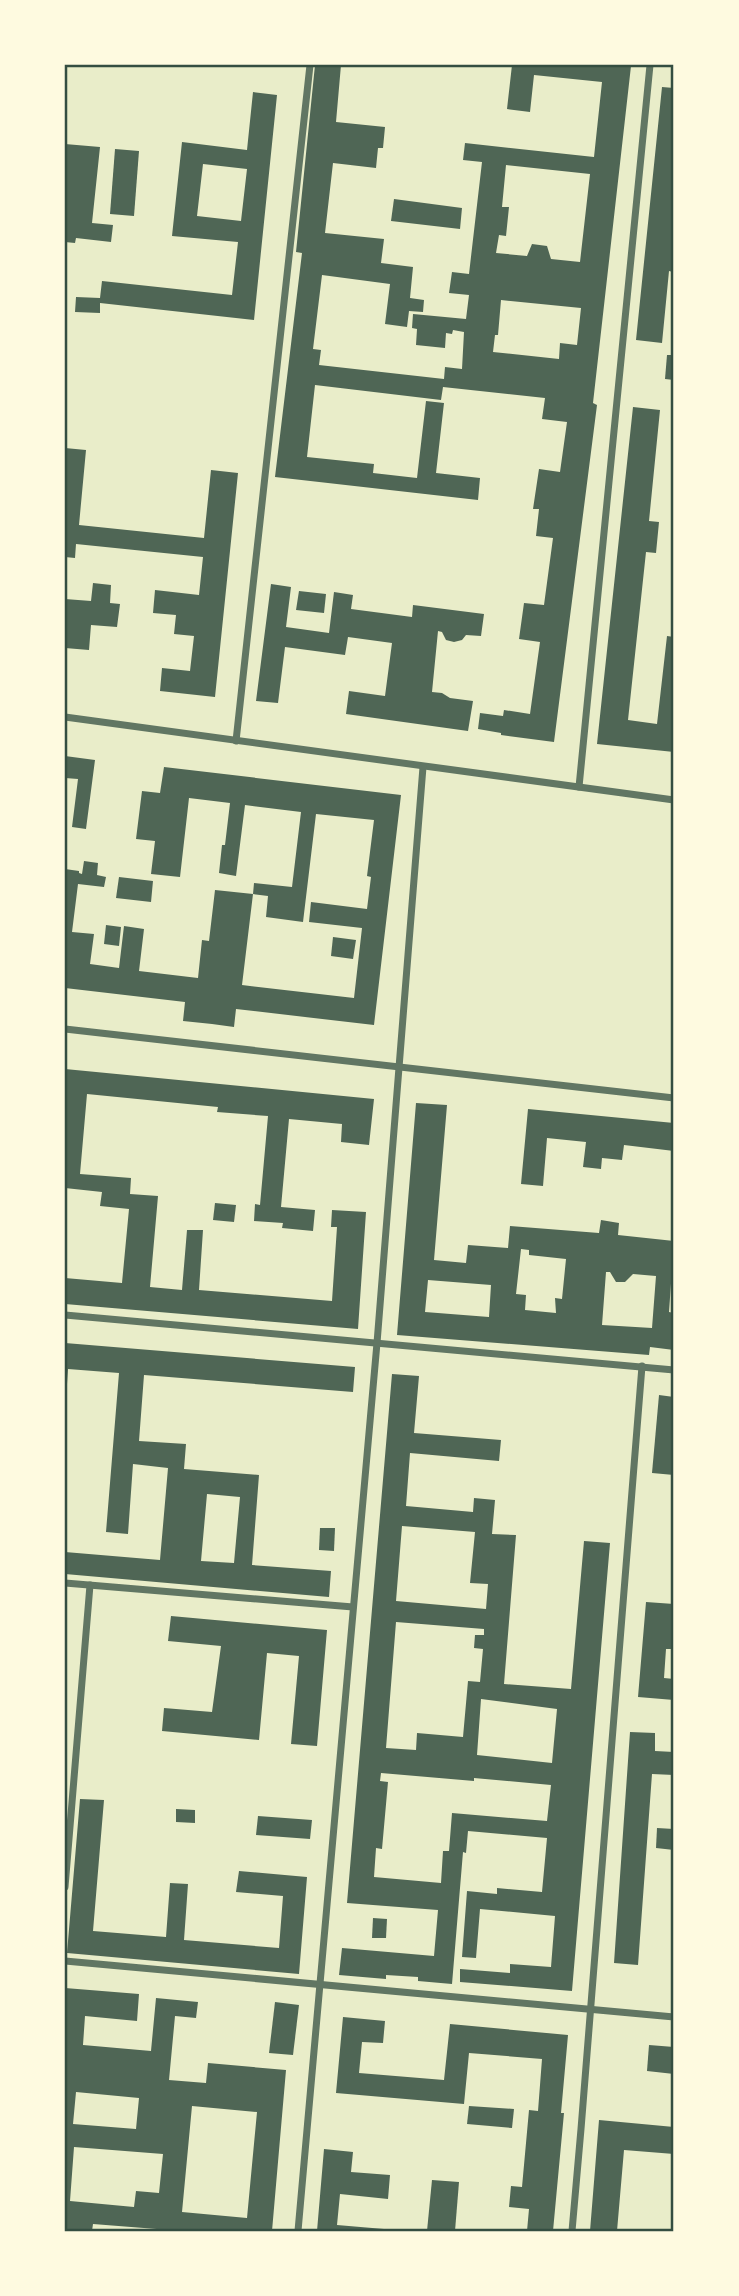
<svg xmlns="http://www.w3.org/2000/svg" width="739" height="2296" font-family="'Noto Sans',sans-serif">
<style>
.building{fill:#4f6655;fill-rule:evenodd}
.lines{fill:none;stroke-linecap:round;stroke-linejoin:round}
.minor{stroke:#617663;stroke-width:7}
.neatline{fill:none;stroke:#344e41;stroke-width:2.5}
</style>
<rect width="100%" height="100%" fill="#e9edc9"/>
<g class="building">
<path d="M315,65H341L336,122L385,127L383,148H378L376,168L333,163L325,233L384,239L381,263L413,267L410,298L424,300L423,312L409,311L407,327L385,324L390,284L322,275L313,349L321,350L319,365L444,379L445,367L462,369L464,332L453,330L452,334L446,333L445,348L416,345L417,329L412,328L413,314L466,319L469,295L449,293L452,272L469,274L482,162L463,160L465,143L594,157L602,82L534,75L530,112L507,109L512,65L631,66L593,403L597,405L554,742L501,735V733L478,729L480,713L503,716L504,710L530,714L540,642L519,639L524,603L544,605L553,538L536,536L539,509H533L539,469L560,472L567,422L542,419L545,398L443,387L441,400L315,385L307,457L374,464L373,473L417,478L426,401L444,403L436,473L480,478L478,500L275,477L302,253L296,252ZM506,165L590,174L580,262L551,259L547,246L532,244L527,256L496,253L499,235L506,236L509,207H502ZM501,300L581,308L577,345L560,343L559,359L493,352L495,335H498Z"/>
<polygon points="662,87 674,88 674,260 673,272 669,271 662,343 636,340"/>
<path d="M253,92L277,95L254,320L100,303V313L75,312L76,297L100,298L102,281L232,295L238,242L172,236L182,142L247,150ZM203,164L247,169L241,221L197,216Z"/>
<polygon points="65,144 100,147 92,223 113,225 111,242 76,238 75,243 65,242"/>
<polygon points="115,149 139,151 134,216 110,214"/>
<polygon points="394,199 462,208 460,229 391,221"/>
<polygon points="667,355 674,355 674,380 665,379"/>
<polygon points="633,407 660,410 649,521 659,522 656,553 646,552 628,720 657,724 667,636 674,637 674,752 597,744"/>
<polygon points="65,448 86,450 79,525 204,538 211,470 238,473 215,697 160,691 162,668 190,671 194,636 174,634 176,615 153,613 155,590 199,595 203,557 76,544 75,558 65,557"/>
<polygon points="93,583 111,585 110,603 120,604 117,627 91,625 89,650 65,648 65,599 91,601"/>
<polygon points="271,584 291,587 286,627 329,633 334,592 353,595 351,609 412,617 413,605 484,614 481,636 466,635 462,640 454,642 446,640 442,632 438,631 432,692 442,693 450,698 473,701 468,731 346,714 349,691 385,696 392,643 348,637 345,655 285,647 278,703 256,701"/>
<polygon points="299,591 326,594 324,613 296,610"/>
<polygon points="65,756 95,760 86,829 72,827 78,779 65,778"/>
<path d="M164,767L401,795L374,1025L236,1009L234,1027L212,1024L183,1021L185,1002L65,988L67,937L65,936V869L79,871V873L82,874L84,861L98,863L97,875L106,877L104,887L78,884L72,932L94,934L90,964L119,968L124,926L144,929L139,971L198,978L202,940L209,941L215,890L253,894L254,883L292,887L301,812L245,805L236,876L219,873L222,845H225L230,803L189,798L180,877L151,874L155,841L136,839L142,791L160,793ZM316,814L374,820L367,876L371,877L367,909L311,902L309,922L362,928L354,998L242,985L253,894L268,896L266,917L303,922Z"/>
<polygon points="119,877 153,881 151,902 116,898"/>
<polygon points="106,925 121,927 119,946 104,944"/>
<polygon points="333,937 356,940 353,959 331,956"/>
<polygon points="65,1069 374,1099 369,1145 341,1142 342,1124 289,1119 281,1207 315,1210 313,1231 282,1228 283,1223 254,1221 255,1204 260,1205 268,1116 217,1112 218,1107 87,1094 80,1174 131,1178 130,1194 158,1196 150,1287 182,1290 187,1230 203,1230 199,1290 332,1301 337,1227 331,1227 332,1210 366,1212 358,1329 65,1304 65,1278 122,1283 129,1209 100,1206 102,1192 65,1188"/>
<path d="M416,1103L447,1105L434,1260L466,1263L468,1245L508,1248L510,1226L599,1233L601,1220L619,1223L618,1235L674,1241L669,1312L674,1313V1350L650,1347L649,1355L397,1335ZM521,1249L529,1250V1255L566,1259L562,1299L555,1298L556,1313L525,1310L526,1295L516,1294ZM606,1272H610L616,1282H625L633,1274L656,1276L652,1328L602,1325ZM428,1280L491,1285L489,1317L425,1312Z"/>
<polygon points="528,1109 674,1123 674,1151 624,1145 622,1160 602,1158 601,1169 583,1167 586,1142 547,1138 543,1186 521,1184"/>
<polygon points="215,1203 236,1205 234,1222 213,1220"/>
<path d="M65,1343L355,1367L353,1392L144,1375L139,1441L186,1444L184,1469L259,1475L252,1565L331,1571L329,1597L65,1574V1552L160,1560L168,1468L133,1464L128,1534L106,1532L119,1373L68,1369L67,1384H65ZM207,1494L240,1497L234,1563L201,1561Z"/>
<path d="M392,1374L419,1376L414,1433L501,1440L499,1461L410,1453L406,1506L473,1512L474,1498L495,1500L492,1534L516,1535L504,1684L571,1689L584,1541L610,1543L572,1991L460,1982V1969L510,1973V1964L551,1967L555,1916L480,1909L476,1958L462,1957L467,1891L497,1894V1888L542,1892L547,1838L468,1831L466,1853L463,1852L452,1984L418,1981V1977L386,1975V1979L339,1975L342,1948L434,1956L438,1910L347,1903ZM402,1526L475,1532L470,1583L488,1584L486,1609L396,1601ZM396,1622L484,1629V1635H475L474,1648L483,1649L480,1682L468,1681L463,1737L417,1733L416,1750L386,1748ZM481,1699L557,1709L552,1763L477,1755ZM381,1773L474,1781V1778L551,1785L547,1821L452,1813L449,1851H443L441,1883L374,1877L376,1848L382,1849L388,1782L380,1781Z"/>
<polygon points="659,1395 674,1397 674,1475 652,1473"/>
<polygon points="320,1528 335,1528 334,1551 319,1550"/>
<polygon points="646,1602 674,1604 674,1649 666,1649 664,1678 674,1679 674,1700 638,1697"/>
<polygon points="171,1616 327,1630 317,1746 291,1744 299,1656 267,1653 259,1740 162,1731 164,1708 212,1712 221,1646 168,1641"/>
<polygon points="630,1732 655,1733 655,1751 674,1752 674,1775 652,1774 638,1965 614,1963"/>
<polygon points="80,1799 104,1800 93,1931 166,1937 170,1883 188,1884 184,1940 279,1948 283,1896 236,1892 239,1871 307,1877 299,1974 67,1953"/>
<polygon points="176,1809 195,1810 195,1823 176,1822"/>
<polygon points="258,1816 312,1820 310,1839 256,1835"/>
<polygon points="657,1828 674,1829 674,1850 656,1848"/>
<polygon points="373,1918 387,1919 386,1938 372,1938"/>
<path d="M65,1988L139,1994L137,2021L85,2016L83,2045L151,2051L156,1998L198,2002L196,2018L175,2016L169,2080L206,2083L208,2063L286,2070L272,2231H182L93,2224L92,2231H65ZM76,2092L139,2098L136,2129L73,2124ZM192,2106L257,2112L247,2218L182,2212ZM74,2147L163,2154L159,2193L136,2191L134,2207L70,2201Z"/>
<polygon points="275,2002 299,2005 293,2055 269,2053"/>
<polygon points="343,2017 385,2021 383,2043 362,2042 359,2073 444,2080 450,2024 568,2035 561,2113 564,2113 553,2231 527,2231 529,2209 509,2207 511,2186 522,2187 529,2110 538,2111 542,2059 469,2053 464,2104 336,2093"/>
<polygon points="649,2045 674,2047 674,2074 647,2071"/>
<polygon points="469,2106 514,2109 512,2128 467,2124"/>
<polygon points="599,2120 674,2127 674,2154 624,2150 617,2231 590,2231"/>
<polygon points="324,2149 353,2152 351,2172 390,2175 388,2199 340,2194 337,2225 384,2229 384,2231 317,2231"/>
<polygon points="432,2180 459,2182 455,2231 427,2231"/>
</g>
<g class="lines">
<g class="minor">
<polyline points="65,717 674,800"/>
<polyline points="236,741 310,65"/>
<polyline points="579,787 650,65"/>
<polyline points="65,1029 674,1098"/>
<polyline points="65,1315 674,1370"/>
<polyline points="65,1583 353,1607"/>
<polyline points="65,1887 90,1585"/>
<polyline points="65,1961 674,2017"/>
<polyline points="298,2231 377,1343 423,767"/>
<polyline points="572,2231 581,2129 642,1366"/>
</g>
</g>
<rect width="739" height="2296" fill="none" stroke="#fefae0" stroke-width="133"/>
<rect x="66" y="66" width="606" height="2164" class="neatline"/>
</svg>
